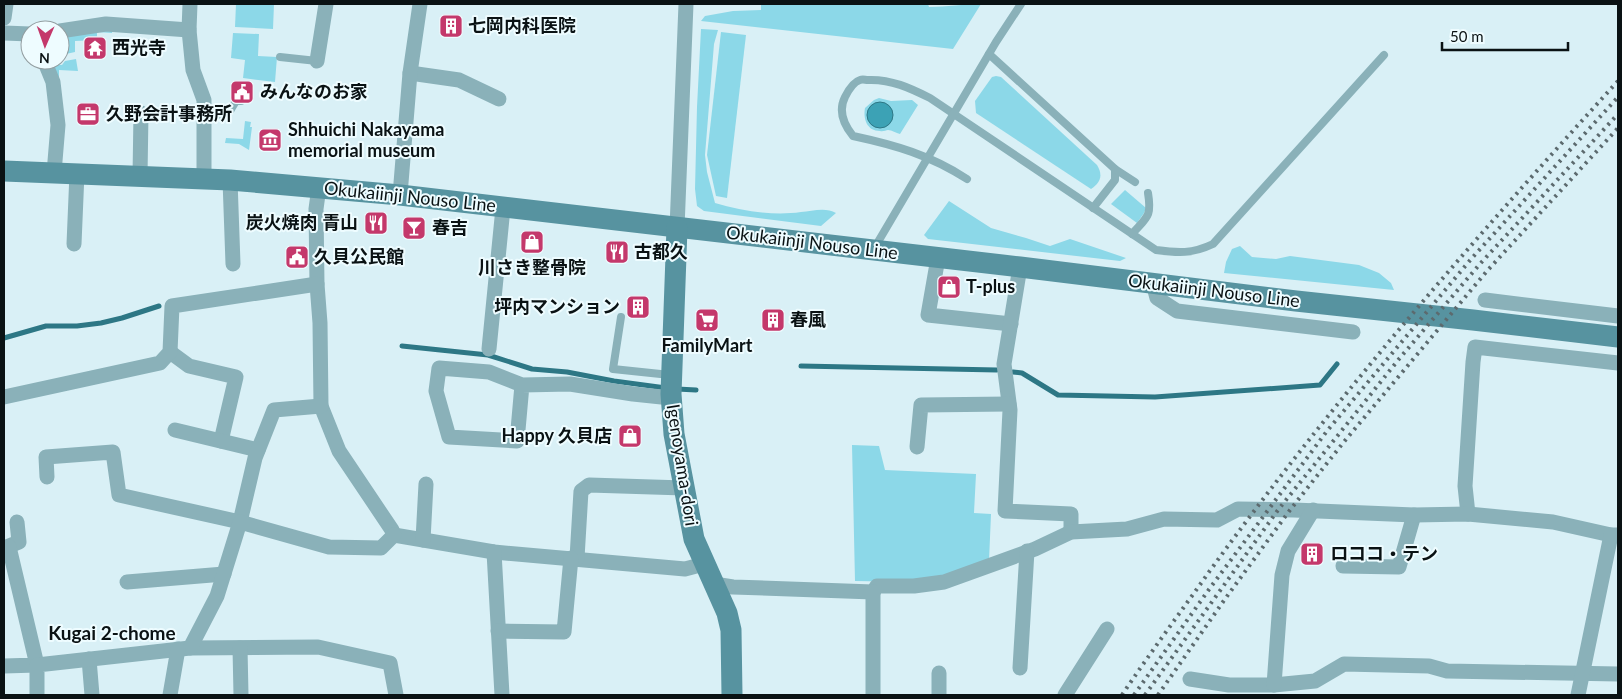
<svg xmlns="http://www.w3.org/2000/svg" width="1622" height="699" font-family="Lato,'Noto Sans JP',sans-serif">
<style>
.green{fill:#8cd8e8}
.water{fill:#3ca2b5;stroke:#2d7785}
.lines{fill:none;stroke-linecap:round;stroke-linejoin:round}
.stream{stroke:#2d7785;stroke-width:5}
.lane{stroke:#8ab1b9;stroke-width:8}
.street{stroke:#8ab1b9;stroke-width:15}
.secondary{stroke:#5793a0;stroke-width:21}
.rail{stroke:#5c6a6e;stroke-width:4;stroke-dasharray:2.5 5;stroke-linecap:butt}
.labels{text-anchor:middle;stroke-width:4;stroke-linejoin:round;paint-order:stroke}
.poi-label{font-size:18px;font-weight:bold;fill:#0a1214;stroke:#eefcff;text-anchor:start}
.street-label{font-size:18px;fill:#0a1214;stroke:#eefcff}
.neighbourhood-label{font-size:19px;font-weight:bold;fill:#0a1214;stroke:#eefcff}
</style>
<rect width="100%" height="100%" fill="#d9f0f6"/>
<g class="green">
<polygon points="236,4 274,4 273,29 235,27"/>
<path d="M761,4H928L929,7C947,7 963,4 981,4L953,49L701,21L705,16L733,11L761,10Z"/>
<polygon points="113,28 112,33 97,32 97,40 75,41 75,52 66,54 60,53 60,35"/>
<path d="M701,29L718,30L714,44L705,155L707,172L715,203C742,211 773,216 801,212C812,211 826,207 836,213L821,226L704,211L697,206L695,189L697,107Z"/>
<polygon points="721,32 746,35 727,198 716,196 707,155"/>
<polygon points="233,33 259,34 258,56 277,57 275,82 243,78 245,60 231,58"/>
<polygon points="76,59 78,71 59,70 59,80 53,64 62,65 65,61"/>
<path d="M996,76L1001,77L1097,165C1103,175 1101,182 1091,189L976,113L975,101L992,77Z"/>
<path d="M879,98L891,101L912,100L918,105L900,134C896,133 892,130 888,130C886,130 883,132 880,131C867,131 863,119 865,108L874,100Z"/>
<polygon points="245,121 251,122 250,127 252,127 249,150 239,144 225,143 226,138 243,139"/>
<polygon points="1125,190 1146,208 1144,213 1137,223 1111,204"/>
<polygon points="949,201 991,228 1026,238 1050,246 1070,239 1126,258 1120,261 928,239 924,235"/>
<polygon points="1240,246 1252,257 1276,259 1290,256 1359,265 1379,273 1391,283 1394,290 1224,273 1226,262 1232,249"/>
<polygon points="852,445 879,446 885,470 976,474 974,513 991,514 989,561 944,577 911,582 855,581"/>
</g>
<circle class="water" cx="880" cy="115" r="13"/>
<g class="lines">
<g class="stream">
<polyline points="4,338 46,326 77,326 101,323 122,318 159,306"/>
<polyline points="402,346 488,355 532,369 567,372 614,381 666,388"/>
<polyline points="801,366 997,370"/>
<polyline points="1013,372 1022,373 1058,395 1155,397 1320,385 1337,364"/>
<polyline points="677,389 696,390"/>
</g>
<g class="lane">
<polyline points="989,54 1115,169 1115,180 1093,208"/>
<polyline points="280,57 317,61"/>
<polyline points="204,111 221,112 223,117 230,111 236,101 241,101"/>
<polyline points="1115,169 1135,182"/>
<path d="M967,179C930,155 895,145 853,136C844,125 838,111 845,97C848,91 853,82 860,80C863,79 865,80 868,80C891,79 910,88 930,98L1156,250C1178,253 1192,254 1213,244L1384,55"/>
<path d="M1132,234C1147,217 1152,217 1148,193"/>
<polyline points="875,247 996,42 1021,4"/>
<polyline points="621,317 613,369 670,375"/>
</g>
<g class="street">
<polyline points="190,4 189,30 193,70 204,100 204,178"/>
<polyline points="4,18 6,4"/>
<polyline points="60,31 106,24 189,30"/>
<polyline points="4,33 30,34"/>
<polyline points="44,60 53,82 58,125 54,173"/>
<polyline points="317,61 326,4"/>
<polyline points="410,73 459,80 499,99"/>
<polyline points="140,176 141,113"/>
<polyline points="230,180 233,264"/>
<polyline points="319,187 316,209 317,284 320,323 321,406 339,451 392,530 394,535"/>
<polyline points="400,195 410,73 420,4"/>
<polyline points="677,228 686,4"/>
<polyline points="74,244 77,173"/>
<polyline points="938,258 928,315 1011,324"/>
<polyline points="1020,267 1004,364 1010,410 1005,511 1071,514 1071,532"/>
<polyline points="1153,283 1157,298 1177,311 1353,332"/>
<polyline points="1485,300 1618,316"/>
<polyline points="489,349 503,208"/>
<polyline points="170,352 189,366 236,377 221,441"/>
<polyline points="522,385 517,441 449,437 436,391 439,368 489,372 522,385 570,384 633,394 671,398"/>
<polyline points="4,397 160,363 170,352 172,306 317,284"/>
<polyline points="175,430 258,450"/>
<polyline points="917,447 921,405 1009,404"/>
<polyline points="47,477 46,457 113,452 119,495 240,522 255,458 274,410 321,406"/>
<polyline points="1468,514 1465,486 1473,362 1475,347 1618,363"/>
<polyline points="394,535 494,552 685,569 704,564"/>
<polyline points="423,540 426,484"/>
<polyline points="4,548 19,542 17,522"/>
<polyline points="494,552 502,695"/>
<polyline points="577,558 581,491 589,485 684,488"/>
<polyline points="1343,566 1399,567 1414,515"/>
<polyline points="127,582 224,574"/>
<polyline points="714,584 733,587 873,592 877,586 914,586 944,582 1035,549 1071,532 1127,529 1164,519 1217,520 1238,509 1294,510 1414,515 1468,514 1553,522 1611,535 1618,535"/>
<polyline points="498,631 564,632 571,558"/>
<polyline points="190,648 318,647 390,663 396,695"/>
<polyline points="240,648 241,695"/>
<polyline points="89,659 92,695"/>
<polyline points="4,666 37,665 9,547"/>
<polyline points="1020,668 1027,551"/>
<polyline points="1190,679 1229,685 1274,685 1315,681 1344,664 1429,666 1447,671 1618,674"/>
<polyline points="1274,685 1282,575 1288,551 1313,510"/>
<polyline points="37,695 37,665 190,648 217,596 240,522 329,547 381,548 394,535"/>
<polyline points="170,695 178,649"/>
<polyline points="873,695 873,592"/>
<polyline points="939,695 939,673"/>
<polyline points="1065,695 1107,629"/>
<polyline points="1578,695 1611,535"/>
</g>
<g class="secondary">
<polyline points="4,171 230,180 400,195 1020,267 1296,301 1473,320 1618,337"/>
<polyline points="677,228 671,394 674,434 694,539 727,613 731,630 732,695"/>
</g>
<g class="rail">
<path d="M1122,695C1150,653 1180,613 1209,572C1334,399 1475,238 1618,81"/>
<polyline points="1134,695 1210,588 1327,431 1472,258 1618,97"/>
<polyline points="1145,695 1278,510 1399,359 1479,265 1618,114"/>
<polyline points="1158,695 1225,599 1290,510 1343,443 1487,271 1618,128"/>
</g>
</g>
<defs>
<g id="building-square" transform="scale(1.25)"><rect x="-9" y="-9" width="18" height="18" rx="4" fill="#c4386b" stroke="#eefcff"/><path d="M-4-6H4V6H1V3H-1V6H-4ZM-2.5-4.3h1.7v1.8h-1.7ZM.8-4.3h1.7v1.8H.8ZM-2.5-1h1.7V.8h-1.7ZM.8-1h1.7V.8H.8Z" fill="#fff"/></g>
<g id="temple-square" transform="scale(1.25)"><rect x="-9" y="-9" width="18" height="18" rx="4" fill="#c4386b" stroke="#eefcff"/><path d="M0-6L5-2H3V0L6.5 2.5H4V6H1.5V3h-3V6H-4V2.5H-6.5L-3 0V-2H-5Z" fill="#fff"/></g>
<g id="civic-square" transform="scale(1.25)"><rect x="-9" y="-9" width="18" height="18" rx="4" fill="#c4386b" stroke="#eefcff"/><path d="M-.6-6.5H3V-4.5H.6V-3L4-1V1h2V6H-6V1h2V-1L-.6-3ZM-1.2 2.5V6h2.4V2.5Z" fill="#fff"/></g>
<g id="office-square" transform="scale(1.25)"><rect x="-9" y="-9" width="18" height="18" rx="4" fill="#c4386b" stroke="#eefcff"/><path d="M-6-3h4V-5.5h4V-3h4V5H-6ZM-1-4.5V-3h2v-1.5ZM-6 0V1H6V0Z" fill="#fff"/></g>
<g id="museum-square" transform="scale(1.25)"><rect x="-9" y="-9" width="18" height="18" rx="4" fill="#c4386b" stroke="#eefcff"/><path d="M0-6L6-3V-2H-6V-3ZM-5-1h2V3h-2ZM-1-1h2V3h-2ZM3-1h2V3H3ZM-6 4H6V6H-6Z" fill="#fff"/></g>
<g id="restaurant-square" transform="scale(1.25)"><rect x="-9" y="-9" width="18" height="18" rx="4" fill="#c4386b" stroke="#eefcff"/><path d="M-5-6h1v4h1v-4h1v4h1v-4h1v5L-1.5 .5V6h-2V.5L-5-1ZM5-6V6H3V1.5H1.5Q1.5-4 5-6Z" fill="#fff"/></g>
<g id="bar-square" transform="scale(1.25)"><rect x="-9" y="-9" width="18" height="18" rx="4" fill="#c4386b" stroke="#eefcff"/><path d="M-6-5H6L.8 .8V4.5H3.5V6h-7V4.5H-.8V.8Z" fill="#fff"/></g>
<g id="shop-square" transform="scale(1.25)"><rect x="-9" y="-9" width="18" height="18" rx="4" fill="#c4386b" stroke="#eefcff"/><path d="M-5-2.5h2.3a2.7 3.5 0 0 1 5.4 0H5L5.5 6h-11ZM-1.5-2.5h3a1.5 2.3 0 0 0-3 0Z" fill="#fff"/></g>
<g id="supermarket-square" transform="scale(1.25)"><rect x="-9" y="-9" width="18" height="18" rx="4" fill="#c4386b" stroke="#eefcff"/><path d="M-6-5.5h2.5l.6 2H6L4.5 2H-2.5L-4.4-4H-6ZM-1.5 3.2a1.3 1.3 0 1 0 .1 0ZM3 3.2a1.3 1.3 0 1 0 .1 0Z" fill="#fff"/></g>
</defs>
<g fill-rule="evenodd">
<use href="#building-square" x="451" y="26"/>
<use href="#temple-square" x="95" y="48"/>
<use href="#civic-square" x="242" y="92"/>
<use href="#office-square" x="88" y="114"/>
<use href="#museum-square" x="270" y="140"/>
<use href="#restaurant-square" x="376" y="223"/>
<use href="#bar-square" x="414" y="228"/>
<use href="#shop-square" x="532" y="242"/>
<use href="#restaurant-square" x="617" y="252"/>
<use href="#civic-square" x="297" y="257"/>
<use href="#shop-square" x="949" y="287"/>
<use href="#building-square" x="638" y="307"/>
<use href="#supermarket-square" x="707" y="320"/>
<use href="#building-square" x="773" y="320"/>
<use href="#shop-square" x="630" y="436"/>
<use href="#building-square" x="1312" y="554"/>
</g>
<g class="labels">
<g class="poi-label">
<text x="468" y="32">七岡内科医院</text>
<text x="112" y="54">西光寺</text>
<text x="260" y="98">みんなのお家</text>
<text x="106" y="120">久野会計事務所</text>
<text x="288" y="136">Shhuichi Nakayama<tspan x="288" dy="21">memorial museum</tspan></text>
<text x="358" y="229" text-anchor="end">炭火焼肉 青山</text>
<text x="432" y="234">春吉</text>
<text x="634" y="258">古都久</text>
<text x="314" y="263">久貝公民館</text>
<text x="532" y="274" text-anchor="middle">川さき整骨院</text>
<text x="966" y="293">T-plus</text>
<text x="620" y="313" text-anchor="end">坪内マンション</text>
<text x="790" y="326">春風</text>
<text x="707" y="352" text-anchor="middle">FamilyMart</text>
<text x="612" y="442" text-anchor="end">Happy 久貝店</text>
<text x="1330" y="560">ロココ・テン</text>
</g>
<g class="street-label">
<text transform="translate(410 197) rotate(6)" y="6">Okukaiinji Nouso Line</text>
<text transform="translate(812 243) rotate(7)" y="6">Okukaiinji Nouso Line</text>
<text transform="translate(1214 291) rotate(7)" y="6">Okukaiinji Nouso Line</text>
<text transform="translate(682 465) rotate(81)" y="6">Igenoyama-dori</text>
</g>
<g class="neighbourhood-label">
<text x="112" y="640">Kugai 2-chome</text>
</g>
</g>
<rect width="1622" height="699" fill="none" stroke="#0a1214" stroke-width="10"/>
<g transform="translate(45 45) rotate(182)"><circle r="24" fill="#eefcff" stroke="#939ea1"/>
<path d="M0-4L9 19L0 12L-9 19Z" fill="#c4386b"/>
<text y="-8" font-size="14" font-weight="bold" text-anchor="middle" fill="#0a1214">N</text>
</g>
<path d="M1442 42v8h126v-8" fill="none" stroke="#0a1214" stroke-width="2.5"/>
<text x="1450" y="42" font-size="15" fill="#0a1214" stroke="#eefcff" stroke-width="4" paint-order="stroke">50 m</text>
</svg>
